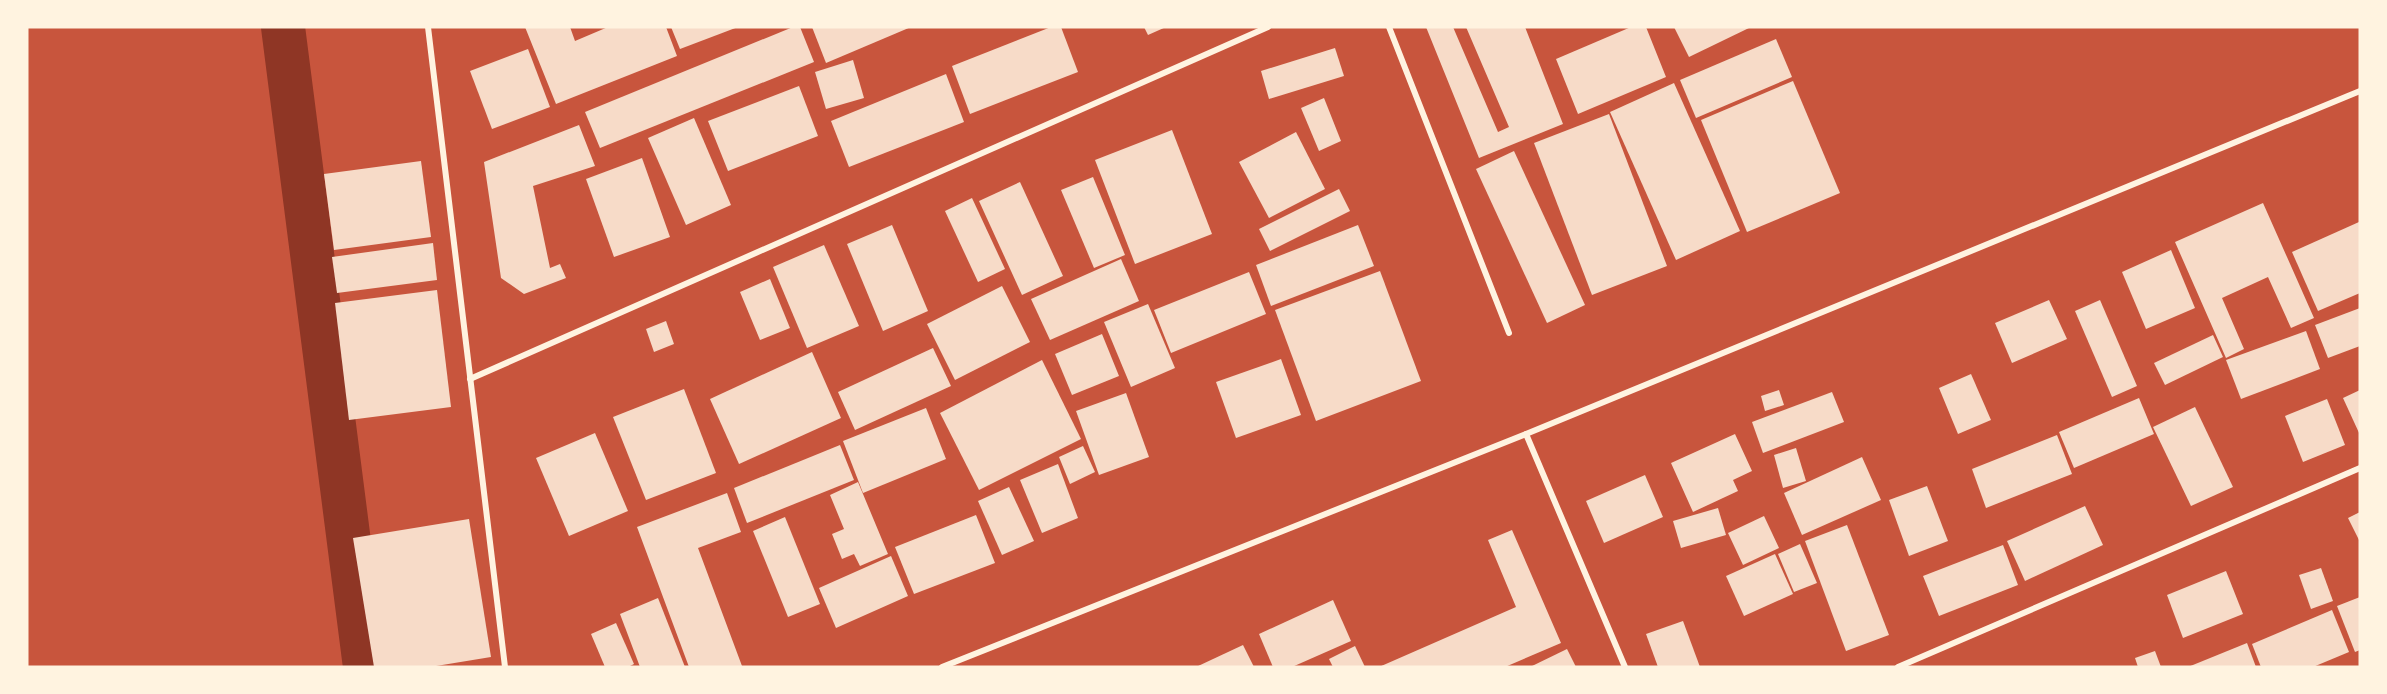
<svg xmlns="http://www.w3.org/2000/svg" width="2387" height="694" font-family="Commissioner,sans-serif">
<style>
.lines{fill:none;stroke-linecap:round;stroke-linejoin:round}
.canal{stroke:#8f3625;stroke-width:44}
.building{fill:#f7dbc8}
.minor{stroke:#fff3e0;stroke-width:6}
</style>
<rect width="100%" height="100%" fill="#c8553d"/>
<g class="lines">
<polyline class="canal" points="283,27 365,667"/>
</g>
<g class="building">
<polygon points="525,27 570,27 575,41 608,27 666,27 677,56 556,104"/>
<polygon points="671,27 738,27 680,49"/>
<polygon points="793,27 800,27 814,62 600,148 585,112"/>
<polygon points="812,27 911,27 826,63"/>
<polygon points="1051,27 1061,27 1078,72 970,114 952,66"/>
<polygon points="1144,27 1166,27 1148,35"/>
<polygon points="1426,27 1453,27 1498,132 1509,127 1466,27 1525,27 1563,124 1479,158"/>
<polygon points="1631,27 1646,27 1666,77 1578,114 1556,59"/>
<polygon points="1674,27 1751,27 1689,57"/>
<polygon points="1776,39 1792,77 1696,118 1680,80"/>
<polygon points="1335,48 1344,76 1269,99 1261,71"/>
<polygon points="528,49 550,107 492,129 470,71"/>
<polygon points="853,60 864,98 826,109 815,72"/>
<polygon points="946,74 964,122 849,167 831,121"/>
<polygon points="1793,81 1840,193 1747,232 1701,120"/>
<polygon points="1674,83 1740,231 1676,260 1610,112"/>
<polygon points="799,86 818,136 728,171 708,121"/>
<polygon points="1324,98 1341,141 1319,151 1301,108"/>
<polygon points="1609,114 1667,266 1592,295 1534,143"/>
<polygon points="694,118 731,205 686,225 648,138"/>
<polygon points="579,125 595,166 533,186 550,268 560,264 566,278 524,294 501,278 484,162"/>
<polygon points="1172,130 1212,234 1135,264 1095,160"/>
<polygon points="1296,132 1325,189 1269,218 1239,162"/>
<polygon points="1514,151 1585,305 1547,323 1476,169"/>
<polygon points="642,158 670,237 614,257 586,179"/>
<polygon points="421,161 431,237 334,250 324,174"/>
<polygon points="1093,177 1125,255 1094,268 1061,190"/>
<polygon points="1020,182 1063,276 1022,295 979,201"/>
<polygon points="1339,189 1350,211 1270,251 1259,229"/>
<polygon points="972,198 1005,269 978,282 945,211"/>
<polygon points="2263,203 2314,318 2291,328 2268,277 2222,298 2244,349 2226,358 2175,242"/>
<polygon points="2359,222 2360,293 2318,311 2292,252"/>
<polygon points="892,225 928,311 883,331 847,244"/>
<polygon points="1358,225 1374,266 1271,306 1256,265"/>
<polygon points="433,243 437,280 337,293 332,257"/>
<polygon points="824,245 859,326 807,348 773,267"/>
<polygon points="2171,250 2195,308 2146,329 2122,272"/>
<polygon points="1121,259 1139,301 1050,340 1031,299"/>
<polygon points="1380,271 1421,381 1316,421 1275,310"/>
<polygon points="1249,272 1266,314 1171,353 1154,310"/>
<polygon points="770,279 790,328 760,340 740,292"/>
<polygon points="1002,286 1030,342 955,380 927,324"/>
<polygon points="437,290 451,407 349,420 335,303"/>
<polygon points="2049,300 2067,339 2012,363 1995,323"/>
<polygon points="2100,300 2137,386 2112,397 2075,311"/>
<polygon points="1148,304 1175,368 1131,387 1104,322"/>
<polygon points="2360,308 2360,346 2328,358 2315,325"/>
<polygon points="666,321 674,344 654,352 646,329"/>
<polygon points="2306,331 2320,369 2241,399 2226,360"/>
<polygon points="1102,334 1119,376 1072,395 1055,354"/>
<polygon points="2213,335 2223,357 2165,385 2154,363"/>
<polygon points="933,348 951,386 855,430 838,392"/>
<polygon points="812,352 841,418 739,464 710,399"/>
<polygon points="1281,359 1301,415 1236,438 1216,382"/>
<polygon points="1042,360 1081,439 979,490 940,413"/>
<polygon points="1971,374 1991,420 1958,434 1939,388"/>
<polygon points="684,389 716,473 646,500 613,417"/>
<polygon points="1779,390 1784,405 1765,411 1761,396"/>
<polygon points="2360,390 2360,435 2343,398"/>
<polygon points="1832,392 1844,422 1763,453 1752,422"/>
<polygon points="1126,393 1149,457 1099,475 1076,411"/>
<polygon points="2139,398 2154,434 2074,468 2059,432"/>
<polygon points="2327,399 2345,445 2303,462 2285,416"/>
<polygon points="2195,407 2233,487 2191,506 2153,427"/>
<polygon points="926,408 946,459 863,493 843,441"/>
<polygon points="595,433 628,511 569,536 536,458"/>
<polygon points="1735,434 1752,471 1733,480 1738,491 1693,512 1671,463"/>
<polygon points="2057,435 2072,474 1986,508 1972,469"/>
<polygon points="840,445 854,480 747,523 734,488"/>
<polygon points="1083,446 1095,472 1070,484 1059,457"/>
<polygon points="1796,448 1806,481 1783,488 1774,455"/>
<polygon points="1862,457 1881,500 1802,535 1784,493"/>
<polygon points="1058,464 1078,518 1042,533 1020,480"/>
<polygon points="1645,475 1663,517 1604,543 1586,501"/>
<polygon points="858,482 888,554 860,566 854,554 842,559 832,534 844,529 830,495"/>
<polygon points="1927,486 1948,541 1909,556 1889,500"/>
<polygon points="1009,487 1034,541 1002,555 978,501"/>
<polygon points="727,493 741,532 698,548 742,666 689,667 637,527"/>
<polygon points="2085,506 2103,545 2025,581 2007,541"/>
<polygon points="1718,508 1726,535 1681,548 1673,521"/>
<polygon points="2360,512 2360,542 2348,518"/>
<polygon points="976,515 995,563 914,594 895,547"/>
<polygon points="1764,516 1779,548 1743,565 1728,533"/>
<polygon points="785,517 820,604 788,617 753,531"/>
<polygon points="469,519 491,657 430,667 374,667 353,538"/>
<polygon points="1847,525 1889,635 1846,651 1805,541"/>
<polygon points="1512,530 1561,643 1505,667 1379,667 1516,607 1488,540"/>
<polygon points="1800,544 1817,583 1794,592 1778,554"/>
<polygon points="2003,545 2018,585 1939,616 1923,576"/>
<polygon points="1775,554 1793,594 1744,616 1726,576"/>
<polygon points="891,556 908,596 836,628 819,588"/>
<polygon points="2321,568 2333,601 2311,609 2299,575"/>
<polygon points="2226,571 2243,614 2183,638 2167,595"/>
<polygon points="2360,597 2360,650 2355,652 2337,606"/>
<polygon points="658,598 685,667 640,667 620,614"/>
<polygon points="1333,600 1351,641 1292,667 1273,667 1259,634"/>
<polygon points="2332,610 2349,652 2313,667 2261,667 2252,644"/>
<polygon points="1683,621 1700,667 1658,667 1646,634"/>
<polygon points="616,623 634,664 628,667 605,667 591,634"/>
<polygon points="2247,643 2256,667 2188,667"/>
<polygon points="1243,645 1254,667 1196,667"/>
<polygon points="1355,646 1365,667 1333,667 1329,659"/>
<polygon points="1567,649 1576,667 1530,667"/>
<polygon points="2155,651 2161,667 2138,667 2135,658"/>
</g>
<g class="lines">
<g class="minor">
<polyline points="428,27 505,667"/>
<polyline points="1389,27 1509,333"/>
<polyline points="470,379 1268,27"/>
<polyline points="1526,434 1625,667"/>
<polyline points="942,667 1526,434 2360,91"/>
<polyline points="1898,667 2360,468"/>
</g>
</g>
<rect width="2387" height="694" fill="none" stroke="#fff3e0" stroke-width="57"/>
</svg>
